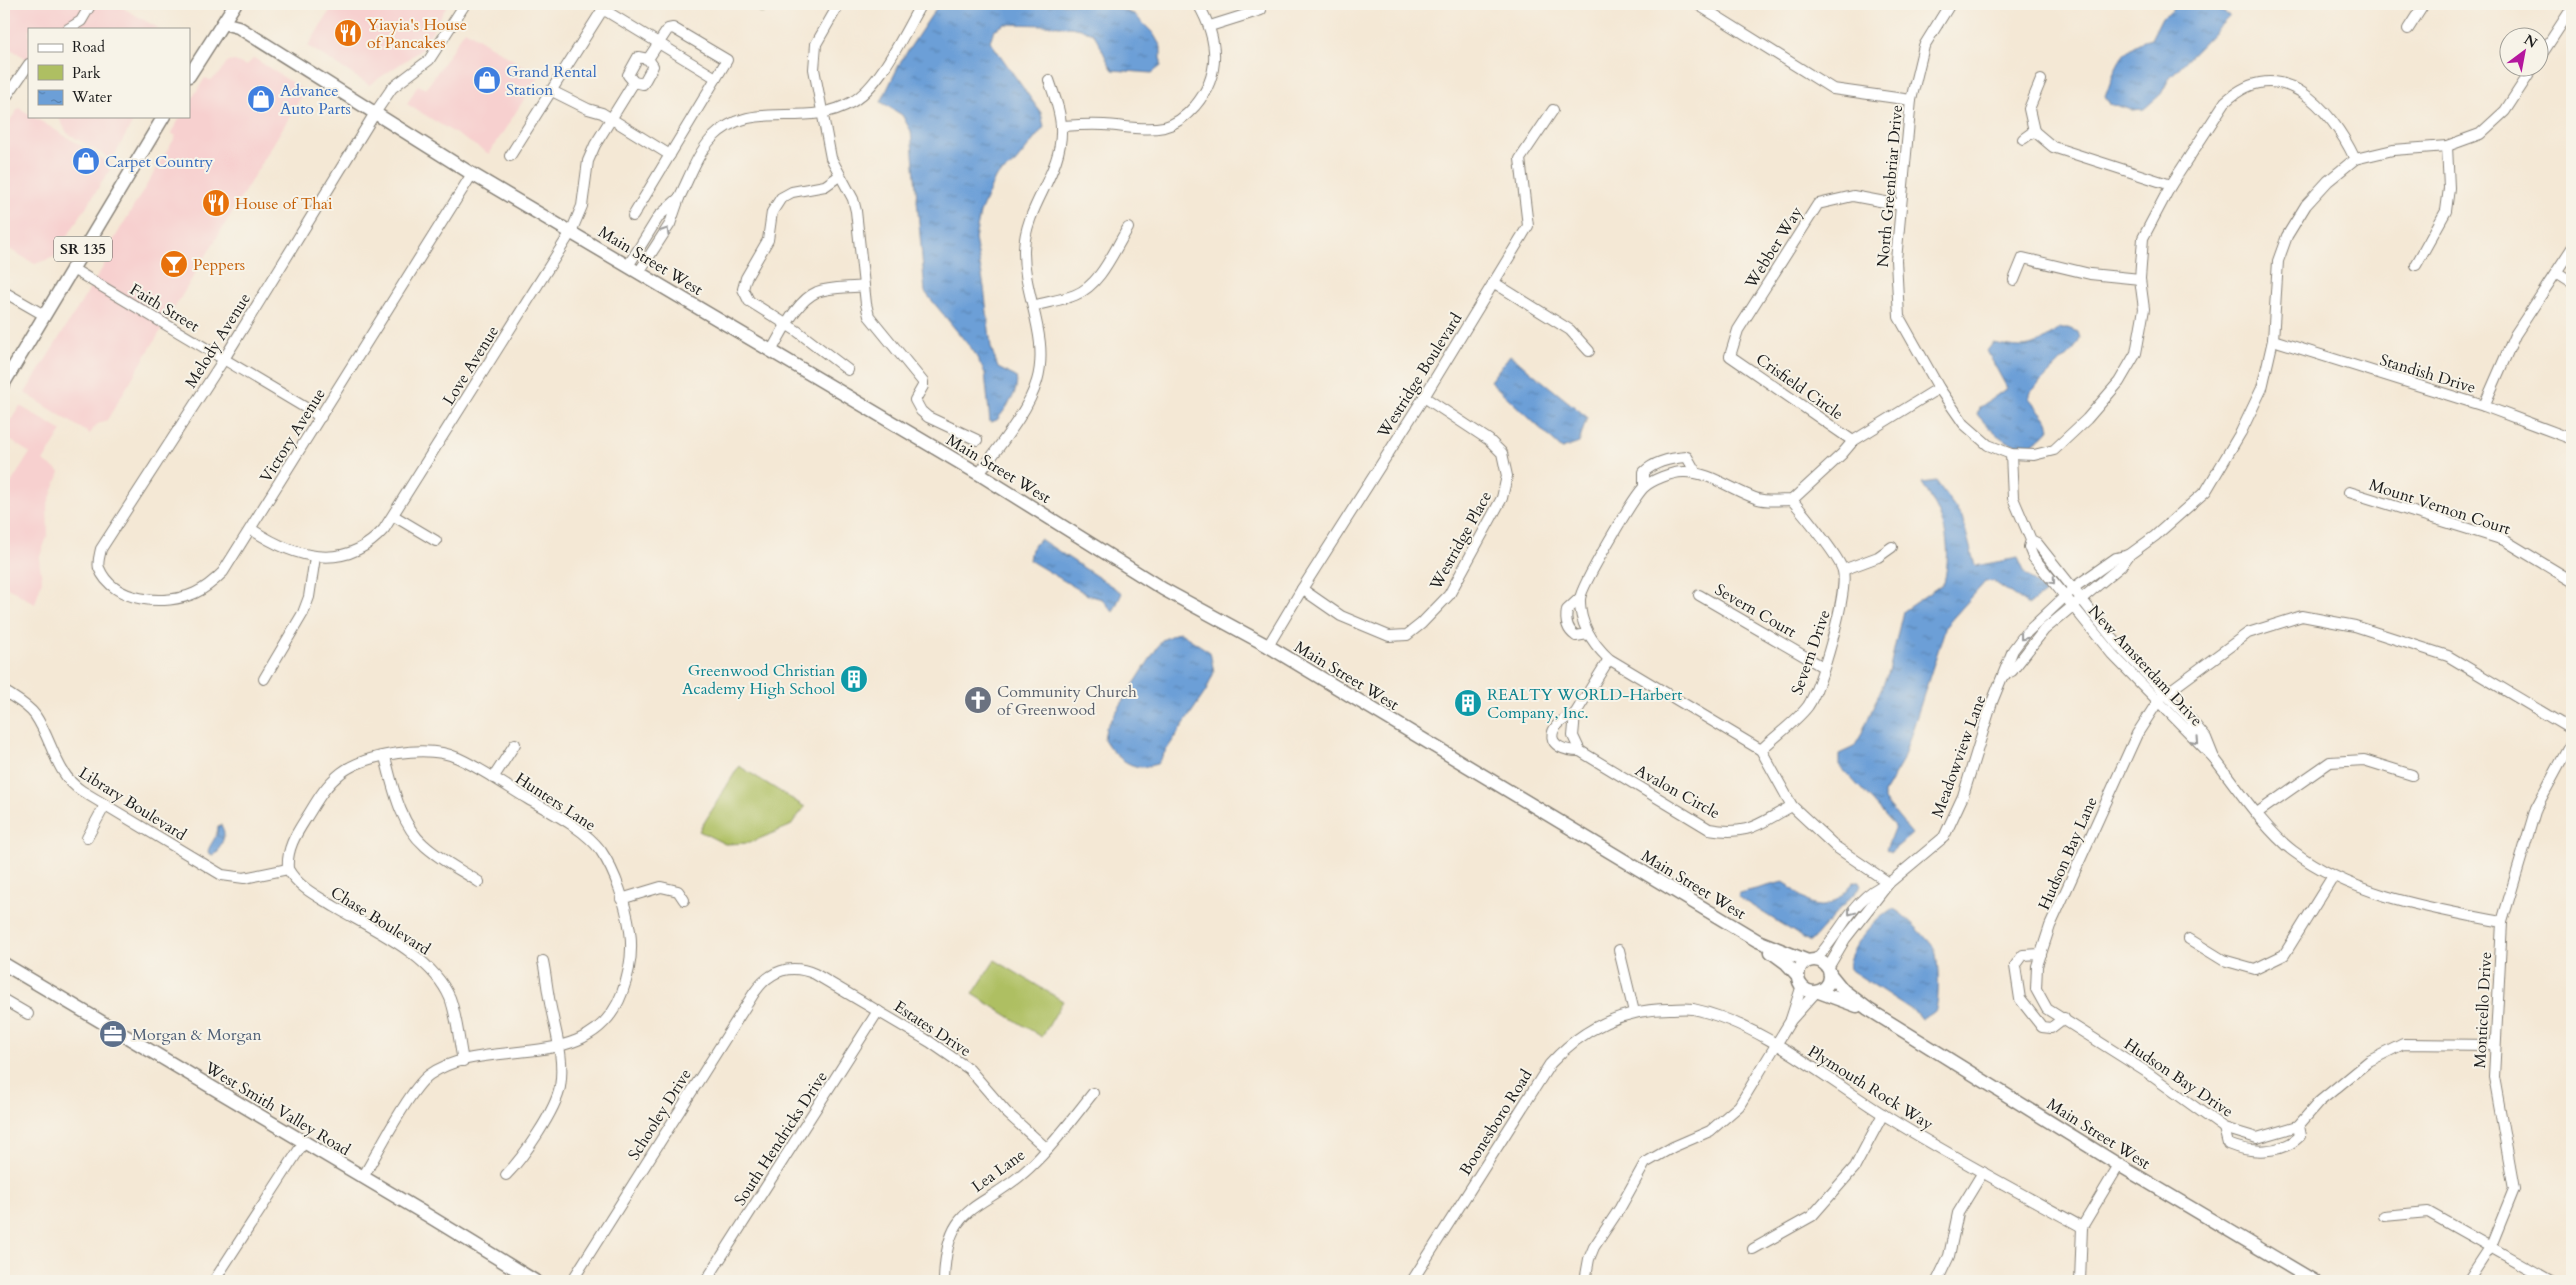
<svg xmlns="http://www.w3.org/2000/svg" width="2576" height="1285" font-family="Cardo,serif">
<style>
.built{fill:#f7d0cf}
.grass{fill:url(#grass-tufts);stroke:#656e3f}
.park{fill:#aebf62;stroke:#656e3f}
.water{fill:url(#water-ripples);stroke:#445e7a}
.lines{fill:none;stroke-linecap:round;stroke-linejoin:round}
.minor-casing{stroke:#888278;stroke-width:12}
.major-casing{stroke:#888278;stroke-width:15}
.minor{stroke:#fff;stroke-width:10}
.major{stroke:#fff;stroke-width:12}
.oneway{stroke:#999}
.labels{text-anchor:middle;stroke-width:4;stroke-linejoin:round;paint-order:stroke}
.shield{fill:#f7f3e8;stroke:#5e5c59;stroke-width:1}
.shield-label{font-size:15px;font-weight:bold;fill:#1c1c1c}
.food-label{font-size:16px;fill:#c56008;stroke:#f7f3e8;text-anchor:start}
.shop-label{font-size:16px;fill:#366cbe;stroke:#f7f3e8;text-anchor:start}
.street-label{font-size:16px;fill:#1c1c1c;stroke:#f7f3e8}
.culture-label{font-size:16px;fill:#0d838f;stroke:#f7f3e8;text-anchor:end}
.worship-label{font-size:16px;fill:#5b616d;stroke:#f7f3e8;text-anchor:start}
.service-label{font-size:16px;fill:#4e5e75;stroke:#f7f3e8;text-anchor:start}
</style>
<defs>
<pattern id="grass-tufts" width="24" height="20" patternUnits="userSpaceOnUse" patternTransform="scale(1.25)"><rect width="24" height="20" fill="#aebf62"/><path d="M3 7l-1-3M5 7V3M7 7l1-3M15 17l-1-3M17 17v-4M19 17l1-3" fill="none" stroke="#95a454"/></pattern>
<pattern id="water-ripples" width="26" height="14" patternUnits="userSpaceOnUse" patternTransform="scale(1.25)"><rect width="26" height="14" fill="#6c9fd7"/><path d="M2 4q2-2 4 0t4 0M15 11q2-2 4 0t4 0" fill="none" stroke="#5881ae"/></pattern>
</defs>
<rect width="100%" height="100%" fill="#f7f3e8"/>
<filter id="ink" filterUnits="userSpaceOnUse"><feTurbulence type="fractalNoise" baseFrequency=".02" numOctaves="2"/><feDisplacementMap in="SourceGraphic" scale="10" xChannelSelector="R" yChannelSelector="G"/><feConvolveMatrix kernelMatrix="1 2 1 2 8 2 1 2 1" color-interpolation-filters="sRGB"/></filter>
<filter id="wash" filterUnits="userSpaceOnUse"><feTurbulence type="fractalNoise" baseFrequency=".0096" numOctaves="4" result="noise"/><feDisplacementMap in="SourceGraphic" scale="20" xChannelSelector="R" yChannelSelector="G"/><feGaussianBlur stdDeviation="1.12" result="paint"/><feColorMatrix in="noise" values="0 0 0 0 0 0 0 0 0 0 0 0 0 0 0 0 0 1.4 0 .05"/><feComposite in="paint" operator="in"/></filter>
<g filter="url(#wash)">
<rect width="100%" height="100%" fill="#f4e8d5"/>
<g class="built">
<polygon points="4,4 116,4 160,29 29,29 29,60 4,45"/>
<polygon points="334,4 448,4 421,50 369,85 308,46"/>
<polygon points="465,30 539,76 489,154 407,104 418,85 426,89"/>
<polygon points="254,58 305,91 107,420 96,425 90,434 25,393 105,264 101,261 176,136 171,133 181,116 189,116 189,103 205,78 210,80 218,75 227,62 235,61 246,66"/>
<polygon points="19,108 113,165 54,257 35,264 4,246 4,128"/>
<polygon points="58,116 136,116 112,160 67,133"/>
<polygon points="20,406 62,431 43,461 60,472 47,506 48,534 39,559 42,580 35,604 4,585 4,494 30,453 4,436 4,416 11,420"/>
</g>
<polygon class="grass" points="747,4 769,4 763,14"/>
<g class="park">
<polygon points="739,766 805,807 790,826 749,843 725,844 699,831"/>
<polygon points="995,960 1063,1001 1042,1037 973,994"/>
</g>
<g class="water">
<path d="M939,4H1103L1134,14L1153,33L1161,47V66L1152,73L1113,70C1105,59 1102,47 1095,36C1086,23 1022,25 1005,24L994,30L990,41L1041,113L1044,127L1015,163L995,178L980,213L975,239L984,287L991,347L998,368L1016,377C1020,392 1005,409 997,420L990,422L985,373L974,352L925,292L911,131L902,115L881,102L901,61Z"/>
<path d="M2173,4H2208L2230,16L2170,77L2161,94L2144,109L2131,110L2109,103L2105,97C2116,69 2118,47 2151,39L2162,17L2172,11Z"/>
<path d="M2060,328H2068L2078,332L2080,338L2074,349L2031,392L2029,398L2048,421L2050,428C2024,462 1997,439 1977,414L1979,408L2007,388L1987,351L1993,343C2028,350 2032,349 2060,328Z"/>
<polygon points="1510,355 1587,417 1579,443 1562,449 1490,381"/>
<path d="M1936,481L1962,517L1975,566L2018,558L2025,573L2045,593L2028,605L1993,581L1985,582L1946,626L1902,762L1884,793V800L1912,834L1891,852L1886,849L1895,826L1839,765V754L1854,747L1860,737L1889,671L1903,611L1944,583C1953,541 1944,518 1922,483Z"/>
<polygon points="1040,539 1122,593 1113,612 1102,599 1088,595 1029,560 1031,549"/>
<path d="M1179,632L1210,652L1214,672L1206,691L1157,764C1152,765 1146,767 1141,767C1126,766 1111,752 1104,739L1106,728L1162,640Z"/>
<path d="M221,825C228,837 221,841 218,852L212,855L208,852C209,844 218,838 218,826Z"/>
<path d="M1855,881H1859L1861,886L1810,942L1738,897L1740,893L1783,882C1792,886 1796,893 1804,899C1826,917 1840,897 1855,881Z"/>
<path d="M1892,909C1900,909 1929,940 1934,948C1939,956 1940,1004 1935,1011C1932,1014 1926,1017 1922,1019L1918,1014L1849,969C1844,953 1878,916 1892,909Z"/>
</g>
</g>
<g filter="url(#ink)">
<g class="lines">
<g class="minor-casing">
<g id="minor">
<path d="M465,4L429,60L392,88L375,113L224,359L101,549C100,554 97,563 99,568C113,603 166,606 195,593C206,588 215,580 223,572L472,174"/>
<polyline points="839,4 816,44 814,69 831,158 853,199 856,211 866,304 869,316 923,382 923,386 915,400 921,411 928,417 977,440"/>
<polyline points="1697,4 1833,89 1911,100"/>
<path d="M1950,4L1924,46L1911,100L1896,260L1899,317L1939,388L1964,424L1988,445L2011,454L2034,455L2054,450L2087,419L2119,382L2136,353L2144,309L2140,279L2143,238L2171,185L2225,102C2280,51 2331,108 2355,159"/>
<polyline points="1210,26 1261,10"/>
<polyline points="68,29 81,21 91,4"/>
<polyline points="2408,29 2424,4"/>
<polygon points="638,57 648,59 653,66 643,84 634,82 628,75"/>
<polyline points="2538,60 2572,8"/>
<polyline points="552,91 588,109 602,113 670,155"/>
<polyline points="4,100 29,64"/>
<path d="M1062,126C1076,125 1090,124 1104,125C1124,126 1144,131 1164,127C1177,124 1187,115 1195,106C1222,74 1218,38 1198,4"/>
<polyline points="2034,131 2053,147 2171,185"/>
<polyline points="2023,139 2034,131 2029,109 2041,80"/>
<polyline points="510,156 601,12 606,11 716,78"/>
<polyline points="839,176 825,186 792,192 781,198 772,212 768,240 746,278 743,289 749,301 797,331 848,370"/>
<path d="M679,198C689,179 697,154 712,138C752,97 804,130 852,102C881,85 904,33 921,4"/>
<polyline points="633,216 727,60 673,28 668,29 648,59"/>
<polyline points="2416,265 2446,211 2449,188 2447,146"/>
<polyline points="628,266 659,216 679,198 670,224 639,272"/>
<polyline points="71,268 321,417"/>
<polyline points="2558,273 2572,282"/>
<polyline points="2014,280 2023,258 2090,274 2140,279"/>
<polyline points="1493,282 1570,330 1589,351"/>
<polyline points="4,292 44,315"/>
<path d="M1033,306C1047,302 1062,300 1075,295C1101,285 1114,250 1128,228"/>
<polyline points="2273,340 2484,406 2572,439"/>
<path d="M771,351C782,333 796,301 817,292C830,287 849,288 864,286"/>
<polyline points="2484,406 2515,335 2572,248"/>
<polyline points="1853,441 1730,356 1738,330 1818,204 1853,196 1901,205"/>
<polyline points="2011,454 2013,498 2031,540 2029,547 2033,557 2112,654 2214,758 2206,738 2191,720 2118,645 2037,543 2031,540"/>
<path d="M979,474C998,447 1028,412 1037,381C1050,336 1023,295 1024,250C1025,205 1063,173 1061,128C1061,112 1054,95 1049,80"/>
<path d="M1644,487V472C1655,461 1672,458 1687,457L1696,473"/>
<polyline points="2349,492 2504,540 2572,581"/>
<polyline points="394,516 436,541"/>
<path d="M251,529C293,557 344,574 384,529L571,232L582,206L588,161L595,145L634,82"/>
<polyline points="1843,570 1878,557 1892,547"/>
<polyline points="1302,589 1341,616 1389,636 1407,635 1421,624 1449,595 1502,498 1507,476 1502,453 1489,440 1424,397"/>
<polyline points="1699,595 1823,667"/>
<path d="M1580,598L1567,610C1565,621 1567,630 1576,636L1588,634"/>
<polyline points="1268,646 1302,589 1424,397 1528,226 1520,159 1553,110"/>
<path d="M1609,659L1575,714L1573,736L1580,751L1709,829C1749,836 1758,824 1792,806"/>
<polyline points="2004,675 2012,671 2044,630 2121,566 2129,555 2155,536 2206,491 2241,432 2262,388 2273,340 2278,261 2287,236 2306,205 2328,181 2355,159 2393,150 2447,146 2480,134 2505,111 2533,68"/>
<polyline points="264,679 303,613 309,597 315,557"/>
<path d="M4,691C14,698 28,705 35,715C53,741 55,774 82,791L222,875L244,878L288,869"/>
<path d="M1575,714C1543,726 1545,751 1580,751"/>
<path d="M1761,750C1774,737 1797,721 1808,706C1821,687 1848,593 1843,571C1840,558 1802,512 1792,500"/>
<path d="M385,757C393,787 400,824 424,845C440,860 461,870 479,882"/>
<path d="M2214,758C2235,785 2266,831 2293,851C2353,896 2430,908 2502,922"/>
<polyline points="493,778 515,744"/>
<polyline points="2257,813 2330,762 2364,760 2412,775"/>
<polyline points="87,838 105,805"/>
<path d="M1889,883L1836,847L1792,806L1761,750L1609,659C1592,643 1579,624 1580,599C1581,586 1633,498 1644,487C1652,480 1672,472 1683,472C1709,471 1733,491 1758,499C1767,502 1781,500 1792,500L1842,454L1853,441L1939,388"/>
<polyline points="621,899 661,887 678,891 684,900"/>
<polyline points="2189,939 2223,960 2255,969 2284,955 2333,876"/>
<polyline points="1619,950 1634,1012"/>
<polyline points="2041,954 2023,955 2015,966 2020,999 2042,1027 2051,1028 2064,1018"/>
<path d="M1815,960C1841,934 1852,897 1888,883"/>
<polyline points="1828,968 1845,939 1889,883 1944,837 1963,796 1992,702 2013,650 2025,634 2076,586 2116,558 2129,555"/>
<polyline points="4,1000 28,1014"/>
<polyline points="1791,1019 1802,985"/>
<polyline points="2494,1045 2403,1044 2369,1061 2319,1102 2298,1126 2257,1138 2224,1128 2145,1071 2047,1009 2036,989 2037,966 2050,926 2137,734 2160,698 2248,633 2302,616 2355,626 2448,656 2572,730"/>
<path d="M2224,1128L2228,1144C2250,1153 2281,1155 2300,1136L2298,1126"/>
<path d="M506,1175C523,1158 556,1110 560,1087C565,1058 555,1031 550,1003C547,989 546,975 543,961"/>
<path d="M363,1177C377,1154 409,1090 429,1075C486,1034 591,1077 622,993C629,974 633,951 630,931C626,905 616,873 601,851C584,828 552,813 528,799C505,785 482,769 458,758C428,744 366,754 341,773C327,784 319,797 310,812C299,830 286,846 288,869C299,888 317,896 335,907C372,929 432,955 450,998C457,1017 459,1041 463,1061"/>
<polyline points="2384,1216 2428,1212 2551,1281"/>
<polyline points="1753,1249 1812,1216 1855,1167 1883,1114"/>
<polyline points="214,1281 304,1142"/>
<path d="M572,1281L754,993C769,971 790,963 815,974L930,1042L969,1069L1006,1112L1047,1149"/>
<polyline points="706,1281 878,1011"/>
<path d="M944,1281C946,1200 981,1213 1029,1168C1053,1146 1073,1118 1093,1093"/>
<path d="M1412,1281L1550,1064C1582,1029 1622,1009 1670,1009C1677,1009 1686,1008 1693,1009C1760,1023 1824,1077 1881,1113C1946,1154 2015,1190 2082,1227"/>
<polyline points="1585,1281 1589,1259 1594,1247 1620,1208 1645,1163 1673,1147 1710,1131 1739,1106 1791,1020 1816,992"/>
<polyline points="1937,1281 1949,1256 1958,1213 1983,1172"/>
<polyline points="2080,1281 2082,1227 2119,1165"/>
<polyline points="2468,1281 2491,1246 2514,1189 2494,1077 2502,922 2536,808 2572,741"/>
</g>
</g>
<g class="major-casing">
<g id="major">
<polyline points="223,23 238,27 472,174 979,474 1163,589 1268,646 1758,941 1808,961"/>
<polyline points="189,76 235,4"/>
<polyline points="4,383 164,116"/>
<polyline points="1771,952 1786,963 1798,976"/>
<circle cx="1814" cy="976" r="16"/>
<polyline points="4,964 427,1215 535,1281"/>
<polyline points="1830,974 1843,990 1868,1009 2119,1165 2314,1281"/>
<polyline points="1819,992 1857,1006"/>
</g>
</g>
<use href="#minor" class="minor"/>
<use href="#major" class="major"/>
</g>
<defs><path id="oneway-chevron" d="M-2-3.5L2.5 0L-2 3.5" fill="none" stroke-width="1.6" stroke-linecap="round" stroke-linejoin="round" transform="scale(1.25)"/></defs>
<g class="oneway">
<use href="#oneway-chevron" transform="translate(666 231) rotate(-58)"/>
<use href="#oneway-chevron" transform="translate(2052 581) rotate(50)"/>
<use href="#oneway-chevron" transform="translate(2023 637) rotate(128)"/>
<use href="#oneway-chevron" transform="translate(2196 741) rotate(47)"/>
<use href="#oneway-chevron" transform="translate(1851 912) rotate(127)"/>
</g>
</g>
<defs>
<g id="restaurant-disc" transform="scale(1.4375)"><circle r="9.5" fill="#e8710a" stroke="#f7f3e8"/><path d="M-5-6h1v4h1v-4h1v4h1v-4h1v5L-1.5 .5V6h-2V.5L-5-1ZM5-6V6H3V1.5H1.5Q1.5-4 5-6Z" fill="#fff"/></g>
<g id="shop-disc" transform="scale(1.4375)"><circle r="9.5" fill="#3f7fe0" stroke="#f7f3e8"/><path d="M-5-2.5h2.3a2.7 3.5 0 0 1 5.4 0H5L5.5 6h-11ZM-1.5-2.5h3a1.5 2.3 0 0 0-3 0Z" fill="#fff"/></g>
<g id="bar-disc" transform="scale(1.4375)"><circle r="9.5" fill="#e8710a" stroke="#f7f3e8"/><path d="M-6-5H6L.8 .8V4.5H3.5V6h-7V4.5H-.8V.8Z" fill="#fff"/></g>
<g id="building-disc" transform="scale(1.4375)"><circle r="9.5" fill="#0f9aa8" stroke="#f7f3e8"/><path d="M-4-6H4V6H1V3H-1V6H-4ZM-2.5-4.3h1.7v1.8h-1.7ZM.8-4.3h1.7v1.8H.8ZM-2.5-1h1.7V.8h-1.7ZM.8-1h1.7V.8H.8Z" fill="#fff"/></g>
<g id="church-disc" transform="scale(1.4375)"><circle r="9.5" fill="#6b7280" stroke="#f7f3e8"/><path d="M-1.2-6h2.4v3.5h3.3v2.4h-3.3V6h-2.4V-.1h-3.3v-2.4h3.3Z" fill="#fff"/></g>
<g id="office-disc" transform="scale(1.4375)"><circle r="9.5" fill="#5c6f8a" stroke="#f7f3e8"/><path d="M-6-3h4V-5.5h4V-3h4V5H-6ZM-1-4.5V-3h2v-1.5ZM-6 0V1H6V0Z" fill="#fff"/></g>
</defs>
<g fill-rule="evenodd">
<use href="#restaurant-disc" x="348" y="33"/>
<use href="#shop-disc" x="487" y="80"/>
<use href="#shop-disc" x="261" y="99"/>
<use href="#shop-disc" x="86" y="161"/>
<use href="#restaurant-disc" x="216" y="203"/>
<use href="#bar-disc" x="174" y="264"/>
<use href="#building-disc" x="854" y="679"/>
<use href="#church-disc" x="978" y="700"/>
<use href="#building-disc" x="1468" y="703"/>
<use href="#office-disc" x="113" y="1034"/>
</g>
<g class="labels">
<rect class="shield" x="54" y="236.5" width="58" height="25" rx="4"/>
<g class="shield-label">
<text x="83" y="254">SR 135</text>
</g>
<g class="food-label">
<text x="367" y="30">Yiayia's House<tspan x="367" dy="18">of Pancakes</tspan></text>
<text x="235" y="209">House of Thai</text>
<text x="193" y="270">Peppers</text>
</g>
<g class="shop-label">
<text x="506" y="77">Grand Rental<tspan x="506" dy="18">Station</tspan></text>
<text x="280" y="96">Advance<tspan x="280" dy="18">Auto Parts</tspan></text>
<text x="105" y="167">Carpet Country</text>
</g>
<g class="street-label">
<text transform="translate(1889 186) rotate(-85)" y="6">North Greenbriar Drive</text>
<text transform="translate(1773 247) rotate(-58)" y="6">Webber Way</text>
<text transform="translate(651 260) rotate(31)" y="6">Main Street West</text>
<text transform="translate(165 307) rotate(31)" y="6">Faith Street</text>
<text transform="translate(217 340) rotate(-58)" y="6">Melody Avenue</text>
<text transform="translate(470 365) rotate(-58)" y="6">Love Avenue</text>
<text transform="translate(2428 373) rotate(17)" y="6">Standish Drive</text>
<text transform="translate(1419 375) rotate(-58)" y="6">Westridge Boulevard</text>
<text transform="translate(1800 386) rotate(35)" y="6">Crisfield Circle</text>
<text transform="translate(292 435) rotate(-58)" y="6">Victory Avenue</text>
<text transform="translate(999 468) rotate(31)" y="6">Main Street West</text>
<text transform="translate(2440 506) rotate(18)" y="6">Mount Vernon Court</text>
<text transform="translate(1460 540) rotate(-61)" y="6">Westridge Place</text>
<text transform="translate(1756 610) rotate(30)" y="6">Severn Court</text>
<text transform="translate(1810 652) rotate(-71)" y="6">Severn Drive</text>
<text transform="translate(2146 665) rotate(47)" y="6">New Amsterdam Drive</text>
<text transform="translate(1347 675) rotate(31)" y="6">Main Street West</text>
<text transform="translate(1958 756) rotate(-70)" y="6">Meadowview Lane</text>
<text transform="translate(1678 791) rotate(29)" y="6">Avalon Circle</text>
<text transform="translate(556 801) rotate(33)" y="6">Hunters Lane</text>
<text transform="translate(133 803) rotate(32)" y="6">Library Boulevard</text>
<text transform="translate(2067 853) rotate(-66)" y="6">Hudson Bay Lane</text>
<text transform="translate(1694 884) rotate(31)" y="6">Main Street West</text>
<text transform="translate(381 920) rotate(32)" y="6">Chase Boulevard</text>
<text transform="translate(2482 1010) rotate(-87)" y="6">Monticello Drive</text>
<text transform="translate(933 1028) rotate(33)" y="6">Estates Drive</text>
<text transform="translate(2179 1077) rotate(34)" y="6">Hudson Bay Drive</text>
<text transform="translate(1871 1087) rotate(32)" y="6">Plymouth Rock Way</text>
<text transform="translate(278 1108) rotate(31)" y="6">West Smith Valley Road</text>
<text transform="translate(659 1114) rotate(-58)" y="6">Schooley Drive</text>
<text transform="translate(1495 1122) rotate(-58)" y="6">Boonesboro Road</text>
<text transform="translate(2099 1133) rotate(32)" y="6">Main Street West</text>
<text transform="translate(780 1138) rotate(-57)" y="6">South Hendricks Drive</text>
<text transform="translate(998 1170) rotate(-36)" y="6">Lea Lane</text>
</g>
<g class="culture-label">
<text x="835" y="676">Greenwood Christian<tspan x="835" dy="18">Academy High School</tspan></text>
<text x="1487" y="700" text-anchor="start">REALTY WORLD-Harbert<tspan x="1487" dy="18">Company, Inc.</tspan></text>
</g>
<g class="worship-label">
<text x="997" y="697">Community Church<tspan x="997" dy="18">of Greenwood</tspan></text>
</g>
<g class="service-label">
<text x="132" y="1040">Morgan &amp; Morgan</text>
</g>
</g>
<rect width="2576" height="1285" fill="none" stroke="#f7f3e8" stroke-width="20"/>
<rect x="28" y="28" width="162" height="90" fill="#f7f3e8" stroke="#9f9d96"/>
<rect x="38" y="44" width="25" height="8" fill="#ffffff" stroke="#9f9d96"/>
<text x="72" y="52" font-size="15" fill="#1c1c1c">Road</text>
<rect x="38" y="65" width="25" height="15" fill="#aebf62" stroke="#9f9d96"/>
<text x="72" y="78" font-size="15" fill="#1c1c1c">Park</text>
<rect x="38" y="90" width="25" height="15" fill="url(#water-ripples)" stroke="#9f9d96"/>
<text x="72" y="102" font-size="15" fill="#1c1c1c">Water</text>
<g transform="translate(2524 52) rotate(32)"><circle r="24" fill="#f7f3e8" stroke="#9f9d96"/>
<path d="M0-4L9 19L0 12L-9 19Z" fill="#b5179e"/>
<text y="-8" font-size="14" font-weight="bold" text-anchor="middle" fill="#1c1c1c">N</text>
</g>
</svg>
